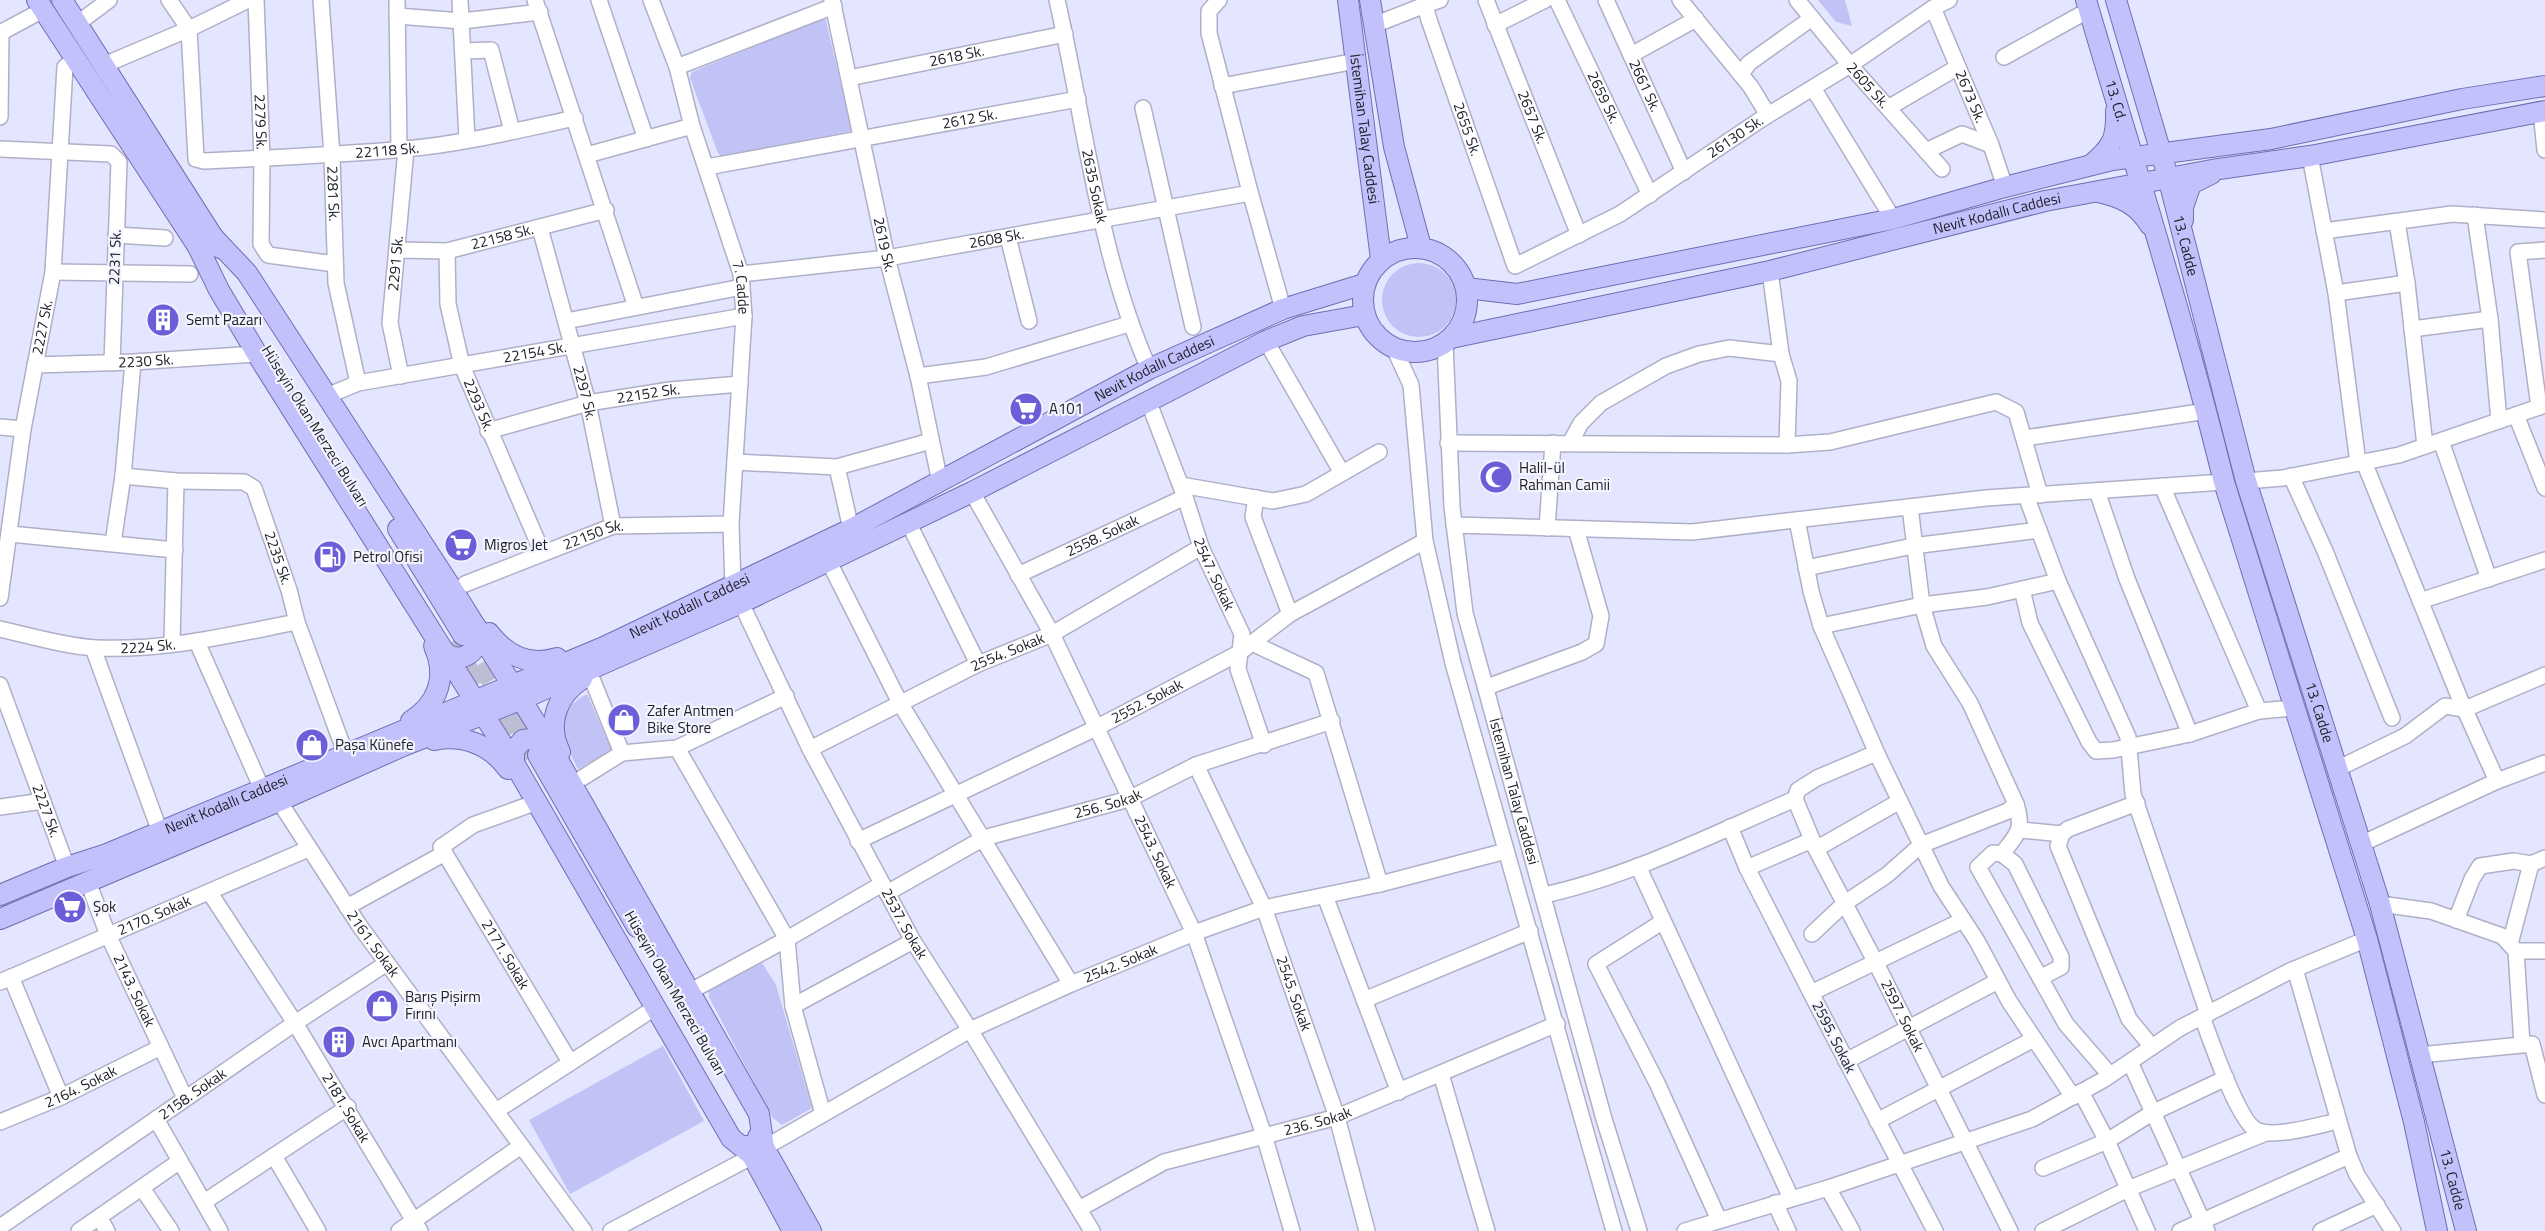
<svg xmlns="http://www.w3.org/2000/svg" width="2545" height="1231" font-family="'Titillium Web',sans-serif">
<style>
.green{fill:#c1c2f5}
.lines{fill:none;stroke-linecap:round;stroke-linejoin:round}
.major-tunnel{stroke:#bdbed4;stroke-width:20;stroke-dasharray:20 10;stroke-linecap:butt}
.minor-casing{stroke:#afb0c8;stroke-width:18}
.major-casing{stroke:#706eb2;stroke-width:22}
.minor{stroke:#fff;stroke-width:15}
.major{stroke:#c3c1fc;stroke-width:20}
.labels{text-anchor:middle;stroke-width:4.5;stroke-linejoin:round;paint-order:stroke}
.street-label{font-size:15px;fill:#21212b;stroke:#f3f4fe}
.poi-label{font-size:15px;fill:#21212b;stroke:#f3f4fe;text-anchor:start}
</style>
<rect width="100%" height="100%" fill="#e4e5fe"/>
<g class="green">
<polygon points="1818,0 1845,0 1852,26 1836,22"/>
<polygon points="825,17 852,131 721,157 718,153 690,78 692,72"/>
<circle cx="1419" cy="300" r="37"/>
<path d="M587,694L612,751L578,769C562,737 549,715 587,694Z"/>
<polygon points="762,963 776,985 812,1108 782,1125 772,1117 709,997 709,987"/>
<polygon points="663,1046 704,1121 570,1194 529,1120"/>
</g>
<g class="lines">
<g class="major-tunnel">
<polyline points="465,638 536,753"/>
<polyline points="451,642 526,762"/>
</g>
<g class="minor-casing">
<g id="minor">
<path id="s1" d="M169,0L189,29L196,159L204,161C271,158 338,155 405,149C462,144 519,130 575,118"/>
<path id="s2" d="M256,0L262,158L261,244L268,255L335,264"/>
<path id="s3" d="M321,0L332,156L336,283L358,383"/>
<polyline points="397,0 399,149"/>
<polyline points="460,0 467,140"/>
<polyline points="535,0 636,307"/>
<polyline points="599,0 646,139"/>
<path id="s4" d="M651,0L677,67L692,126L741,274L744,316L731,524L733,587"/>
<path id="s5" d="M832,0L887,258L918,376L940,482"/>
<path id="s6" d="M1057,0C1085,122 1098,253 1149,369"/>
<polyline points="1219,0 1209,11 1209,33 1249,188 1283,309"/>
<path id="s7" d="M1440,0L1425,5L1429,20L1515,266L1620,214L1760,120L1850,65L1933,8L1949,0"/>
<path id="s8" d="M1486,0L1579,235"/>
<path id="s9" d="M1557,0L1650,195"/>
<path id="s10" d="M1606,0L1684,172"/>
<polyline points="1680,0 1751,87 1768,115"/>
<path id="s11" d="M1797,0L1850,65L1942,169"/>
<path id="s12" d="M1933,8L1991,145L2005,187"/>
<polyline points="397,16 462,21 540,12"/>
<polyline points="77,24 109,0"/>
<polyline points="1374,25 1425,5"/>
<polyline points="1495,25 1545,0"/>
<polyline points="0,33 43,10"/>
<polyline points="464,51 491,50 512,131"/>
<polyline points="1631,55 1696,19"/>
<polyline points="2004,57 2089,10"/>
<polyline points="104,65 189,29 248,0"/>
<polyline points="677,67 834,6"/>
<polyline points="1741,74 1749,63 1812,18"/>
<path id="s13" d="M849,78L1065,34"/>
<polyline points="1222,86 1356,61"/>
<polyline points="1813,88 1893,219"/>
<polyline points="1143,108 1193,327"/>
<polyline points="1888,108 1958,67"/>
<polyline points="2538,113 2542,121 2545,150"/>
<polyline points="0,117 1,32"/>
<polyline points="0,149 111,154 119,162 112,363"/>
<polyline points="1926,151 1962,134 1991,145"/>
<polyline points="587,155 692,126"/>
<polyline points="2310,156 2336,293 2358,463"/>
<path id="s14" d="M707,167L1078,99"/>
<polyline points="2475,215 2490,319 2499,421"/>
<polyline points="2397,222 2407,283 2425,446"/>
<path id="s15" d="M540,228L588,403L613,526"/>
<polyline points="2324,231 2452,214 2545,220"/>
<polyline points="116,235 165,238"/>
<polyline points="1008,237 1029,321"/>
<path id="s16" d="M398,250L447,251L606,210"/>
<path id="s17" d="M447,251L448,304L462,366L542,552"/>
<polyline points="1770,271 1781,354 1789,381 1787,445"/>
<polyline points="53,272 190,274"/>
<path id="s18" d="M741,274L887,258L1250,193"/>
<polyline points="2336,293 2407,283"/>
<polyline points="566,321 742,287"/>
<polyline points="2412,329 2490,319"/>
<polyline points="1266,341 1342,473"/>
<path id="s19" d="M1445,343L1452,507L1465,613L1604,1119L1639,1231"/>
<polyline points="1394,348 1411,385 1425,541 1453,663 1614,1231"/>
<path id="s20" d="M35,365L133,362L257,354"/>
<path id="s21" d="M401,376L390,323L406,149"/>
<polyline points="918,376 986,367 1129,324"/>
<path id="s22" d="M327,396L358,383L744,316"/>
<path id="s23" d="M1149,403L1185,497L1201,547L1242,634L1238,669L1264,745"/>
<polyline points="2539,407 2518,252 2545,250"/>
<polyline points="2516,415 2545,488"/>
<polyline points="0,427 23,429"/>
<path id="s24" d="M488,431L588,403L670,390L740,384"/>
<polyline points="2025,438 2207,411"/>
<polyline points="2441,441 2489,579"/>
<polyline points="1448,443 1787,445 1830,442 1996,402 2016,412 2040,495"/>
<polyline points="1570,443 1581,423 1601,403 1666,366 1699,354 1729,348 1781,354"/>
<polyline points="735,462 837,467 931,441"/>
<polyline points="2364,462 2460,699 2497,781"/>
<polyline points="837,467 851,529"/>
<path id="s25" d="M123,476L176,481L244,482L254,488L289,590L297,622L346,755"/>
<polyline points="2291,476 2325,551 2392,718"/>
<polyline points="2246,481 2283,478 2399,455 2545,405"/>
<polyline points="1181,485 1273,501 1306,494 1379,452"/>
<polyline points="2162,486 2259,711"/>
<polyline points="2097,491 2127,579 2190,734"/>
<path id="s26" d="M972,492L1052,634L1194,933L1264,1135L1292,1231"/>
<polyline points="2026,496 2058,581 2128,737 2133,794 2208,1014"/>
<polyline points="1256,498 1253,517 1290,614"/>
<polyline points="1797,520 1811,591 1821,626 1879,758 1941,886 1977,941 2009,1001 2073,1097"/>
<polyline points="908,522 978,664"/>
<polyline points="1454,525 1692,532 1986,498 2224,482"/>
<polyline points="1547,528 1553,443"/>
<polyline points="10,534 175,550"/>
<polyline points="113,543 123,476 133,362"/>
<polyline points="829,562 900,703 1071,984"/>
<polyline points="1806,568 1913,546 2039,530"/>
<path id="s27" d="M1018,575L1185,497"/>
<path id="s28" d="M465,584L613,526L731,524"/>
<polyline points="2022,589 2030,623 2089,742 2096,751 2113,750 2190,734 2259,711 2295,708"/>
<path id="s29" d="M0,598L23,429L53,272L65,67L76,58"/>
<polyline points="2420,601 2545,560"/>
<path id="s30" d="M741,603L810,749L913,941L970,1030L1092,1231"/>
<polyline points="1821,626 1922,605 1987,597 2058,581"/>
<path id="s31" d="M0,629C31,636 64,646 96,648C164,651 230,635 297,622"/>
<polyline points="172,642 176,481"/>
<polyline points="197,642 262,789"/>
<polyline points="1252,643 1316,673 1380,884"/>
<polyline points="93,648 160,832"/>
<polyline points="590,674 622,753"/>
<path id="s32" d="M0,685L67,867"/>
<polyline points="1487,687 1582,652 1596,644 1601,616 1576,529"/>
<polyline points="677,748 787,939 793,1006 823,1114"/>
<path id="s33" d="M810,749L978,664L1052,634L1201,547"/>
<path id="s34" d="M1196,765L1264,908L1337,1117L1367,1231"/>
<polyline points="2337,769 2405,736 2445,706 2465,709 2545,675"/>
<polyline points="582,778 622,753 677,748 786,696"/>
<path id="s35" d="M1795,799L1816,849L1876,963L2010,1231"/>
<polyline points="1795,799 1798,790 1817,778 1876,753"/>
<path id="s36" d="M279,801L359,925L584,1231"/>
<path id="s37" d="M537,802L473,825L441,847L570,1062"/>
<polyline points="2137,803 2068,829 2062,834 2058,846 2129,1019 2152,1047"/>
<polyline points="0,807 43,801"/>
<polyline points="1730,827 1747,868 1811,993"/>
<polyline points="2021,830 2062,834"/>
<path id="s38" d="M858,841L1096,728L1239,653L1290,614L1425,541"/>
<polyline points="2361,844 2497,781 2545,763"/>
<polyline points="1816,849 1900,801"/>
<path d="M2002,854C2018,833 2024,830 2016,804"/>
<polyline points="1638,866 1791,1198"/>
<polyline points="1747,868 1812,840"/>
<path id="s39" d="M88,882L108,935L185,1098"/>
<path id="s40" d="M210,893L295,1023L420,1231"/>
<path id="s41" d="M887,893L984,838L1129,799L1196,765L1332,721"/>
<path d="M1544,895C1631,876 1713,834 1795,799"/>
<polyline points="1325,896 1399,1092"/>
<polyline points="2380,904 2431,911 2502,936 2516,951 2545,951"/>
<polyline points="347,907 445,853"/>
<polyline points="2456,920 2472,879 2480,866 2514,861 2531,864 2545,858"/>
<polyline points="1662,922 1596,964 1657,1083 1719,1220"/>
<polyline points="1812,934 1845,903 1887,875 1921,845 2008,811 2016,804 1970,703 1934,646 1922,605 1910,507"/>
<polyline points="2510,944 2531,864"/>
<polyline points="2516,951 2522,1044"/>
<polyline points="2295,969 2349,1156 2357,1175 2393,1231"/>
<polyline points="11,977 61,1097"/>
<polyline points="2040,978 2061,967 2061,957 2015,864 2002,854 1993,853 1978,867 2066,1024 2110,1075"/>
<path id="s42" d="M0,982L308,849"/>
<polyline points="689,992 787,939 882,884"/>
<polyline points="1364,1000 1530,931"/>
<polyline points="793,1006 913,941"/>
<path d="M2202,1017C2211,1040 2237,1119 2256,1130C2273,1139 2319,1125 2338,1121"/>
<polyline points="2419,1055 2532,1044 2545,1095"/>
<polyline points="1846,1061 1998,981"/>
<polyline points="2130,1062 2207,1231"/>
<polyline points="1441,1074 1487,1231"/>
<polyline points="2081,1092 2107,1141 2147,1231"/>
<polyline points="496,1111 656,1007"/>
<polyline points="156,1119 220,1231"/>
<polyline points="1877,1121 2034,1039"/>
<path id="s43" d="M0,1122L61,1097L161,1047"/>
<path id="s44" d="M764,1148L970,1030L1071,984L1194,933L1264,908L1380,884L1506,851"/>
<polyline points="274,1156 318,1231"/>
<polyline points="2043,1168 2107,1141 2152,1113 2226,1078"/>
<polyline points="142,1188 171,1231"/>
<polyline points="1828,1188 1852,1231"/>
<polyline points="204,1202 348,1107"/>
<polyline points="1775,1203 1788,1231"/>
<path id="s45" d="M1079,1209L1164,1162L1337,1117L1557,1024"/>
<polyline points="99,1217 107,1231"/>
<path id="s46" d="M0,1227L295,1023L387,963"/>
<polyline points="79,1231 180,1161"/>
<polyline points="399,1231 521,1146"/>
<polyline points="611,1231 753,1156"/>
<polyline points="1685,1231 1828,1188 2032,1119 2103,1080 2180,1028 2290,971 2367,939"/>
<polyline points="1935,1231 1811,993 1963,920"/>
<polyline points="2043,1231 2128,1189 2266,1133"/>
<polyline points="2180,1231 2349,1156"/>
<polyline points="2321,1231 2377,1205"/>
</g>
</g>
<g class="major-casing">
<g id="major">
<polyline points="37,0 204,256"/>
<polyline points="62,0 220,248"/>
<path id="s47" d="M1348,0L1381,259"/>
<polyline points="1370,0 1394,147 1421,247"/>
<path id="s48" d="M2086,0C2133,160 2184,319 2224,482L2367,939L2414,1122L2437,1231"/>
<path id="s49" d="M2116,0L2168,177L2246,481L2380,904L2466,1231"/>
<path d="M2091,165C2112,147 2117,139 2116,111"/>
<path d="M2098,192C2121,197 2137,204 2150,225"/>
<polyline points="2183,220 2183,207 2191,184 2211,174"/>
<polyline points="213,237 247,273 454,592 549,744 759,1114 764,1148"/>
<polyline points="197,245 219,290 257,354 514,763 731,1138 753,1156"/>
<circle cx="1415" cy="300" r="52"/>
<polyline points="1466,288 1517,294 1893,219 2005,187 2112,160 2271,139 2462,99 2545,86"/>
<path id="s50" d="M1451,338L1770,271L2045,201L2212,170L2310,156L2545,111"/>
<polyline points="398,529 463,635"/>
<path d="M489,633C506,655 529,667 557,658"/>
<path d="M445,653C458,662 472,657 478,642L476,627"/>
<path d="M411,721C438,704 448,676 434,646"/>
<path d="M434,740C463,734 491,745 508,769"/>
<path d="M560,752C546,724 557,695 582,679"/>
<polyline points="538,755 637,927"/>
<polyline points="514,763 514,750 523,740 538,738 549,744"/>
<path id="s51" d="M0,895L67,867L107,854L604,647L851,529L1149,369L1283,309L1364,284"/>
<polyline points="0,919 279,801 403,746 520,700 741,603 972,492 1266,341 1303,326 1364,315"/>
<polyline points="758,1137 811,1231"/>
<polyline points="747,1146 793,1231"/>
</g>
</g>
<use href="#minor" class="minor"/>
<use href="#major" class="major"/>
</g>
<defs>
<g id="building-disc" transform="scale(1.725)"><circle r="9.5" fill="#6b5ed8" stroke="#f3f4fe"/><path d="M-4-6H4V6H1V3H-1V6H-4ZM-2.5-4.3h1.7v1.8h-1.7ZM.8-4.3h1.7v1.8H.8ZM-2.5-1h1.7V.8h-1.7ZM.8-1h1.7V.8H.8Z" fill="#fff"/></g>
<g id="supermarket-disc" transform="scale(1.725)"><circle r="9.5" fill="#6b5ed8" stroke="#f3f4fe"/><path d="M-6-5.5h2.5l.6 2H6L4.5 2H-2.5L-4.4-4H-6ZM-1.5 3.2a1.3 1.3 0 1 0 .1 0ZM3 3.2a1.3 1.3 0 1 0 .1 0Z" fill="#fff"/></g>
<g id="mosque-disc" transform="scale(1.725)"><circle r="9.5" fill="#6b5ed8" stroke="#f3f4fe"/><path d="M3.5-4.9A6 6 0 1 0 3.5 4.9A5 5 0 1 1 3.5-4.9Z" fill="#fff"/></g>
<g id="fuel-disc" transform="scale(1.725)"><circle r="9.5" fill="#6b5ed8" stroke="#f3f4fe"/><path d="M-5.5-6h7V0h2V4h1.3V-2.5L3-4.5l.8-.8L6-3V5H2.5V1h-1V6h-7ZM-4.2-4.7v3.2H.2V-4.7Z" fill="#fff"/></g>
<g id="shop-disc" transform="scale(1.725)"><circle r="9.5" fill="#6b5ed8" stroke="#f3f4fe"/><path d="M-5-2.5h2.3a2.7 3.5 0 0 1 5.4 0H5L5.5 6h-11ZM-1.5-2.5h3a1.5 2.3 0 0 0-3 0Z" fill="#fff"/></g>
</defs>
<g fill-rule="evenodd">
<use href="#building-disc" x="163" y="320"/>
<use href="#supermarket-disc" x="1026" y="409"/>
<use href="#mosque-disc" x="1496" y="477"/>
<use href="#supermarket-disc" x="461" y="545"/>
<use href="#fuel-disc" x="330" y="557"/>
<use href="#shop-disc" x="624" y="720"/>
<use href="#shop-disc" x="312" y="745"/>
<use href="#supermarket-disc" x="70" y="907"/>
<use href="#shop-disc" x="382" y="1006"/>
<use href="#building-disc" x="339" y="1042"/>
</g>
<g class="labels">
<g class="street-label">
<text dy="5" stroke="none"><textPath href="#s13" startOffset="110">2618 Sk.</textPath></text>
<text dy="5" stroke="none"><textPath href="#s11" startOffset="111">2605 Sk.</textPath></text>
<text dy="5" stroke="none"><textPath href="#s10" startOffset="94">2661 Sk.</textPath></text>
<text dy="5" stroke="none"><textPath href="#s12" startOffset="96">2673 Sk.</textPath></text>
<text dy="5" stroke="none"><textPath href="#s9" startOffset="108">2659 Sk.</textPath></text>
<text dy="5" stroke="none"><textPath href="#s48" startOffset="105">13. Cd.</textPath></text>
<text dy="5" stroke="none"><textPath href="#s14" startOffset="267">2612 Sk.</textPath></text>
<text dy="5" stroke="none"><textPath href="#s8" startOffset="126">2657 Sk.</textPath></text>
<text dy="5" stroke="none"><textPath href="#s2" startOffset="122">2279 Sk.</textPath></text>
<text dy="5" stroke="none"><textPath href="#s7" startOffset="147">2655 Sk.</textPath></text>
<text dy="5" stroke="none"><textPath href="#s47" startOffset="130">İstemihan Talay Caddesi</textPath></text>
<text dy="5" stroke="none"><textPath href="#s7" startOffset="548">26130 Sk.</textPath></text>
<text dy="5" stroke="none"><textPath href="#s1" startOffset="357">22118 Sk.</textPath></text>
<text dy="5" stroke="none"><textPath href="#s6" startOffset="190">2635 Sokak</textPath></text>
<text dy="5" stroke="none"><textPath href="#s3" startOffset="194">2281 Sk.</textPath></text>
<text dy="5" stroke="none"><textPath href="#s50" startOffset="560">Nevit Kodallı Caddesi</textPath></text>
<text dy="5" stroke="none"><textPath href="#s16" startOffset="106">22158 Sk.</textPath></text>
<text dy="5" stroke="none"><textPath href="#s18" startOffset="258">2608 Sk.</textPath></text>
<text dy="5" stroke="none"><textPath href="#s5" startOffset="250">2619 Sk.</textPath></text>
<text dy="5" stroke="none"><textPath href="#s49" startOffset="255">13. Cadde</textPath></text>
<text transform="translate(115 257) rotate(-88)" y="5">2231 Sk.</text>
<text dy="5" stroke="none"><textPath href="#s21" startOffset="114">2291 Sk.</textPath></text>
<text dy="5" stroke="none"><textPath href="#s4" startOffset="302">7. Cadde</textPath></text>
<text dy="5" stroke="none"><textPath href="#s29" startOffset="274">2227 Sk.</textPath></text>
<text dy="5" stroke="none"><textPath href="#s22" startOffset="213">22154 Sk.</textPath></text>
<text dy="5" stroke="none"><textPath href="#s20" startOffset="111">2230 Sk.</textPath></text>
<text dy="5" stroke="none"><textPath href="#s51" startOffset="1270">Nevit Kodallı Caddesi</textPath></text>
<text dy="5" stroke="none"><textPath href="#s15" startOffset="171">2297 Sk.</textPath></text>
<text dy="5" stroke="none"><textPath href="#s24" startOffset="165">22152 Sk.</textPath></text>
<text dy="5" stroke="none"><textPath href="#s17" startOffset="159">2293 Sk.</textPath></text>
<text transform="translate(315 426) rotate(58)" y="5">Hüseyin Okan Merzeci Bulvarı</text>
<text dy="5" stroke="none"><textPath href="#s28" startOffset="138">22150 Sk.</textPath></text>
<text dy="5" stroke="none"><textPath href="#s27" startOffset="93">2558. Sokak</textPath></text>
<text dy="5" stroke="none"><textPath href="#s25" startOffset="207">2235 Sk.</textPath></text>
<text dy="5" stroke="none"><textPath href="#s23" startOffset="183">2547. Sokak</textPath></text>
<text dy="5" stroke="none"><textPath href="#s51" startOffset="748">Nevit Kodallı Caddesi</textPath></text>
<text dy="5" stroke="none"><textPath href="#s31" startOffset="150">2224 Sk.</textPath></text>
<text dy="5" stroke="none"><textPath href="#s33" startOffset="220">2554. Sokak</textPath></text>
<text dy="5" stroke="none"><textPath href="#s38" startOffset="321">2552. Sokak</textPath></text>
<text dy="5" stroke="none"><textPath href="#s49" startOffset="741">13. Cadde</textPath></text>
<text dy="5" stroke="none"><textPath href="#s19" startOffset="456">İstemihan Talay Caddesi</textPath></text>
<text dy="5" stroke="none"><textPath href="#s41" startOffset="240">256. Sokak</textPath></text>
<text dy="5" stroke="none"><textPath href="#s51" startOffset="244">Nevit Kodallı Caddesi</textPath></text>
<text dy="5" stroke="none"><textPath href="#s32" startOffset="134">2227 Sk.</textPath></text>
<text dy="5" stroke="none"><textPath href="#s26" startOffset="404">2543. Sokak</textPath></text>
<text dy="5" stroke="none"><textPath href="#s42" startOffset="168">2170. Sokak</textPath></text>
<text dy="5" stroke="none"><textPath href="#s30" startOffset="360">2537. Sokak</textPath></text>
<text dy="5" stroke="none"><textPath href="#s36" startOffset="171">2161. Sokak</textPath></text>
<text dy="5" stroke="none"><textPath href="#s37" startOffset="232">2171. Sokak</textPath></text>
<text dy="5" stroke="none"><textPath href="#s44" startOffset="402">2542. Sokak</textPath></text>
<text dy="5" stroke="none"><textPath href="#s39" startOffset="118">2143. Sokak</textPath></text>
<text transform="translate(675 993) rotate(60)" y="5">Hüseyin Okan Merzeci Bulvarı</text>
<text dy="5" stroke="none"><textPath href="#s34" startOffset="249">2545. Sokak</textPath></text>
<text dy="5" stroke="none"><textPath href="#s35" startOffset="242">2597. Sokak</textPath></text>
<text transform="translate(1834 1037) rotate(63)" y="5">2595. Sokak</text>
<text dy="5" stroke="none"><textPath href="#s43" startOffset="88">2164. Sokak</textPath></text>
<text dy="5" stroke="none"><textPath href="#s46" startOffset="234">2158. Sokak</textPath></text>
<text dy="5" stroke="none"><textPath href="#s40" startOffset="254">2181. Sokak</textPath></text>
<text dy="5" stroke="none"><textPath href="#s45" startOffset="256">236. Sokak</textPath></text>
<text dy="5" stroke="none"><textPath href="#s49" startOffset="1227">13. Cadde</textPath></text>
</g>
<g class="poi-label">
<text x="186" y="325">Semt Pazarı</text>
<text x="1049" y="414">A101</text>
<text x="1519" y="473">Halil-ül<tspan x="1519" dy="17">Rahman Camii</tspan></text>
<text x="484" y="550">Migros Jet</text>
<text x="353" y="562">Petrol Ofisi</text>
<text x="647" y="716">Zafer Antmen<tspan x="647" dy="17">Bike Store</tspan></text>
<text x="335" y="750">Paşa Künefe</text>
<text x="93" y="912">Şok</text>
<text x="405" y="1002">Barış Pişirm<tspan x="405" dy="17">Fırını</tspan></text>
<text x="362" y="1047">Avcı Apartmanı</text>
</g>
</g>
</svg>
